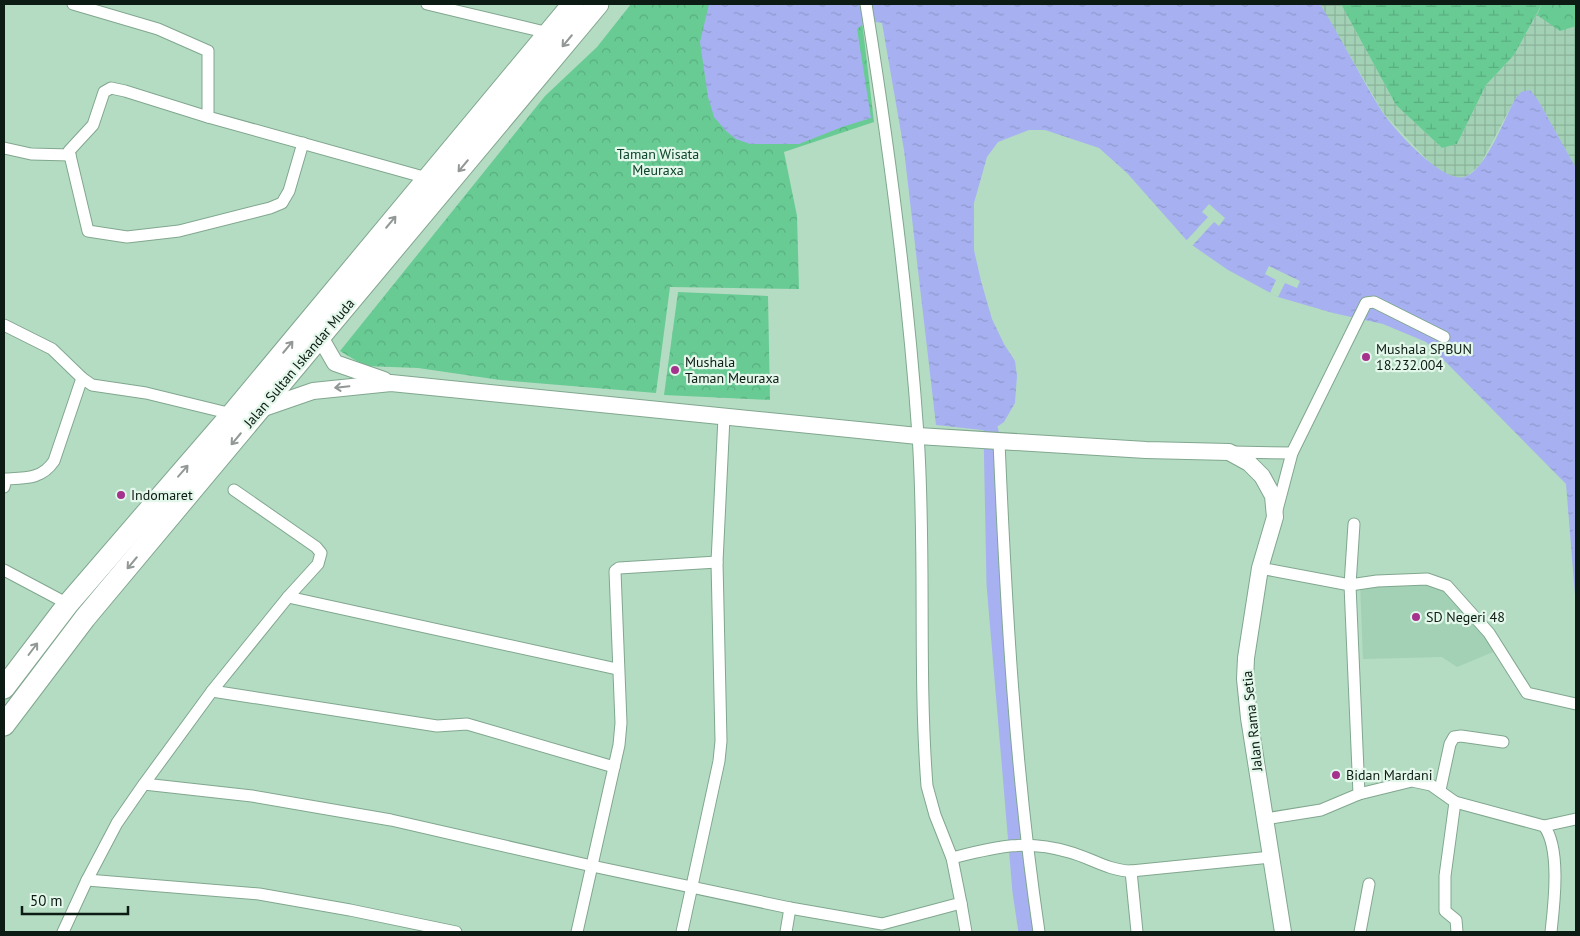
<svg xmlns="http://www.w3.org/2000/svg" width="1580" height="936" font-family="'PT Sans',sans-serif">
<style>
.built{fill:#a3d1b5}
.industrial{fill:url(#industrial-grid)}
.wetland{fill:url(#wetland-marsh)}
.park{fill:url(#park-crowns)}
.water{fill:url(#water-ripples)}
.pier{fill:#b4dcc2}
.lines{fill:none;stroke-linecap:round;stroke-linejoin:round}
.canal{stroke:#a7b1f1;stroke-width:15}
.street-casing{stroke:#81a78f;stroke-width:13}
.secondary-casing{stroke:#81a78f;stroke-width:18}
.highway-casing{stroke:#81a78f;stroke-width:23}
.street{stroke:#fff;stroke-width:11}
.secondary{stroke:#fff;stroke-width:16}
.highway{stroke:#fff;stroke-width:21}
.oneway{stroke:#929895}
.poi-dot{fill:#a5328d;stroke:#e3f7ea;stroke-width:2}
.labels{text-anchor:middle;stroke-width:4.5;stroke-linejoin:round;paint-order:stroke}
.park-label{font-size:14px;fill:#0c4429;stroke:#e3f7ea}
.poi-label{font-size:14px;fill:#0c1b13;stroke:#e3f7ea;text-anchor:start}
.street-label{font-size:14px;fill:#0c1b13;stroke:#e3f7ea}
</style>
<defs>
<pattern id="industrial-grid" width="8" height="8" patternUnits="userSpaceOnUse" patternTransform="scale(1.25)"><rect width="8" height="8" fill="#a3d1b5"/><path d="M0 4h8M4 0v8" fill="none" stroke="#8bb39b"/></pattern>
<pattern id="wetland-marsh" width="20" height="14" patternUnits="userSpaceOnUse" patternTransform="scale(1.25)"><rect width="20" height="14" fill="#68cb94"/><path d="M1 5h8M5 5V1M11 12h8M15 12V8" fill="none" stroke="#59ae7f"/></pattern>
<pattern id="park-crowns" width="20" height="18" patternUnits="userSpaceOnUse" patternTransform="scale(1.25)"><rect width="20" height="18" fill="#68cb94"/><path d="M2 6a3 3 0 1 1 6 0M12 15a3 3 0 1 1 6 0" fill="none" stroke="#59ae7f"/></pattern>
<pattern id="water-ripples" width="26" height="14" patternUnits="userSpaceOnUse" patternTransform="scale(1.25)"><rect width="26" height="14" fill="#a7b1f1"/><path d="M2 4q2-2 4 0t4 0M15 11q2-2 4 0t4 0" fill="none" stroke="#8f98ce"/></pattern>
</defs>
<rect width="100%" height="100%" fill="#b4dcc2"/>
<polygon class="built" points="1437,579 1498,650 1457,667 1442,657 1363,659 1360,583"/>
<polygon class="industrial" points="1320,4 1341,4 1396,105 1442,148 1457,144 1486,85 1514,55 1542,4 1576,4 1576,168 1538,100 1515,99 1480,165 1467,176 1459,178 1446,174 1433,166 1384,114"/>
<polygon class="wetland" points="1341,4 1542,4 1514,55 1486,85 1457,144 1442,148 1396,105"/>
<g class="park">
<polygon points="631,4 860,4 874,122 784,152 797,216 799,289 670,287 656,393 500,380 418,368 365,366 340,351 545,96 597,47"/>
<polygon points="1542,4 1576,4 1576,26 1560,31 1537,15"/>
<polygon points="678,292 768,296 770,400 664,395"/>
</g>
<path class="water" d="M709,4H1320C1342,39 1361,78 1383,113C1395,130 1445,187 1467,176C1487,166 1504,120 1515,99L1521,92L1530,90L1538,100L1576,168V607L1566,484L1426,342L1383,324L1333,313L1278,297L1228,270L1189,243L1127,173L1099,148L1045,130H1029L998,142L987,157L974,203V250L981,281L992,319L1004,344L1015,361L1017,376L1015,403L1004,422L991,431L936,425L904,150L882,23C872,21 865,22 857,29L871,118L842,127L799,144H750L736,139L726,131L714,117L708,97L700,42Z"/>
<g class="pier">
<polygon points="1209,204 1225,218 1219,226 1214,222 1192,246 1186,241 1208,217 1202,212"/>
<polygon points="1269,266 1300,281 1297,288 1285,283 1278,297 1270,293 1276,280 1265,274"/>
</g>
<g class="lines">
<polyline class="canal" points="991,431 994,584 1020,892 1026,932"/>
<g class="street-casing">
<g id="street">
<polyline points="73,4 158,29 208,51 208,117 427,178"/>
<polyline points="427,4 549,33"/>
<polyline points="208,117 125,91 111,88 104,92 93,125 69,151 88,231 127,237 179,231 270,208 282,203 289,191 303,143"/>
<polyline points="4,148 31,154 70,155"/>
<polyline points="4,325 52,349 82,378 92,385 146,393 232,414"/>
<path d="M999,442C1006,606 1015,770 1039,932"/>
<polyline points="1232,452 1292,453"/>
<path d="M4,487L6,479C26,478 42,479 54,461L82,378"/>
<polyline points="1277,510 1292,453 1366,303 1374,302 1444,337"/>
<polyline points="1354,524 1350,585 1377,581 1427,579 1447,586 1489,633 1527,693 1576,704"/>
<polyline points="1260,568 1350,585 1359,794"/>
<polyline points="4,570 68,604"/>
<polyline points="288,597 617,669"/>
<polyline points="212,691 437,726 467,724 614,767"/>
<path d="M144,784L252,796L391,820L592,866L790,908L882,924L961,903L952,858L935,815L927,786C918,669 926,551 918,435C908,290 889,147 866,4"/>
<polyline points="1440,790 1450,744 1454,737 1461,736 1503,742"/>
<polyline points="1455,802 1445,876 1445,911 1456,920 1457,932"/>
<path d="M1265,819L1321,810L1359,794L1412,781L1431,785L1455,802L1544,826C1561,848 1554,905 1551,932"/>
<polyline points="1544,826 1576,819"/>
<path d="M952,858C996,847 1024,839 1069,852C1089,857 1109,871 1131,871"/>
<polyline points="87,880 259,894 350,910 456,932"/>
<polyline points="961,903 966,932"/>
<polyline points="63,932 87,880 117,823 144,784 212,691 288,597 318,564 321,553 316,547 234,490"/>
<polyline points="577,932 619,745 621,723 615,571 619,568 717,562"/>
<polyline points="682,932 719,761 721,741 717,562 724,417"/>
<polyline points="786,932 790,908"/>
<polyline points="1137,932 1131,871 1271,857"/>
<polyline points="1360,932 1369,884"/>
</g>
</g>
<g class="secondary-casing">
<g id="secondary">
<polyline points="320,337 335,363 384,380"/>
<polyline points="261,409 313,391 391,383 918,436 1146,450 1229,452 1249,463 1262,476 1273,496 1275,517 1260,568 1246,658 1245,679 1249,718 1283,932"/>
</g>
</g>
<g class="highway-casing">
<g id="highway">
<polyline points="4,688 68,604 232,414 573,4"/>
<polyline points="4,725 85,618 598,4"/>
</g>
</g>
<use href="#street" class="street"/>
<use href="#secondary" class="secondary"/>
<use href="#highway" class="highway"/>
</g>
<defs><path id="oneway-shaft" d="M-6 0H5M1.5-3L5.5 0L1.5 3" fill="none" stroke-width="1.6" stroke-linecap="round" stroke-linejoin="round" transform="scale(1.25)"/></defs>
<g class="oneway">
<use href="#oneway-shaft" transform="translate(567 41) rotate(130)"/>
<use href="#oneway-shaft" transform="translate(463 166) rotate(130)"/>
<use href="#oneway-shaft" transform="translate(391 222) rotate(-50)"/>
<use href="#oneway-shaft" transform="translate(288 347) rotate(-50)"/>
<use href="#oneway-shaft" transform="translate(342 387) rotate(174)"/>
<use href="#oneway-shaft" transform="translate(236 439) rotate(130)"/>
<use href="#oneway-shaft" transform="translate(183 471) rotate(-49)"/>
<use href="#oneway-shaft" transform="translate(132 563) rotate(130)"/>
<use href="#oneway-shaft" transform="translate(33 649) rotate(-53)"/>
</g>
<g class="poi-dot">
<circle cx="1366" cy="357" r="5"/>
<circle cx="675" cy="370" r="5"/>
<circle cx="121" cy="495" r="5"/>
<circle cx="1416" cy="617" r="5"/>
<circle cx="1336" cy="775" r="5"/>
</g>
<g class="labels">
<g class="park-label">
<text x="658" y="159">Taman Wisata<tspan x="658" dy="16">Meuraxa</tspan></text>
</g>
<g class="poi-label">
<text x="1376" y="354">Mushala SPBUN<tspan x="1376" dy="16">18.232.004</tspan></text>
<text x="685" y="367">Mushala<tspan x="685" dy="16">Taman Meuraxa</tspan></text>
<text x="131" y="500">Indomaret</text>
<text x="1426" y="622">SD Negeri 48</text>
<text x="1346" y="780">Bidan Mardani</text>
</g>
<g class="street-label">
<text transform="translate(299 363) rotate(-50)" y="5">Jalan Sultan Iskandar Muda</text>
<text transform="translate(1252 721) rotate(-96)" y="5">Jalan Rama Setia</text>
</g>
</g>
<rect width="1580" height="936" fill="none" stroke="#0c1b13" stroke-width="10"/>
<path d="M22 906v8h106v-8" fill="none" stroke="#0c1b13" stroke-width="2.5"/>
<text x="30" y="906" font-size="15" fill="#0c1b13" stroke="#e3f7ea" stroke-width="4" paint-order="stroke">50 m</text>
</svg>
